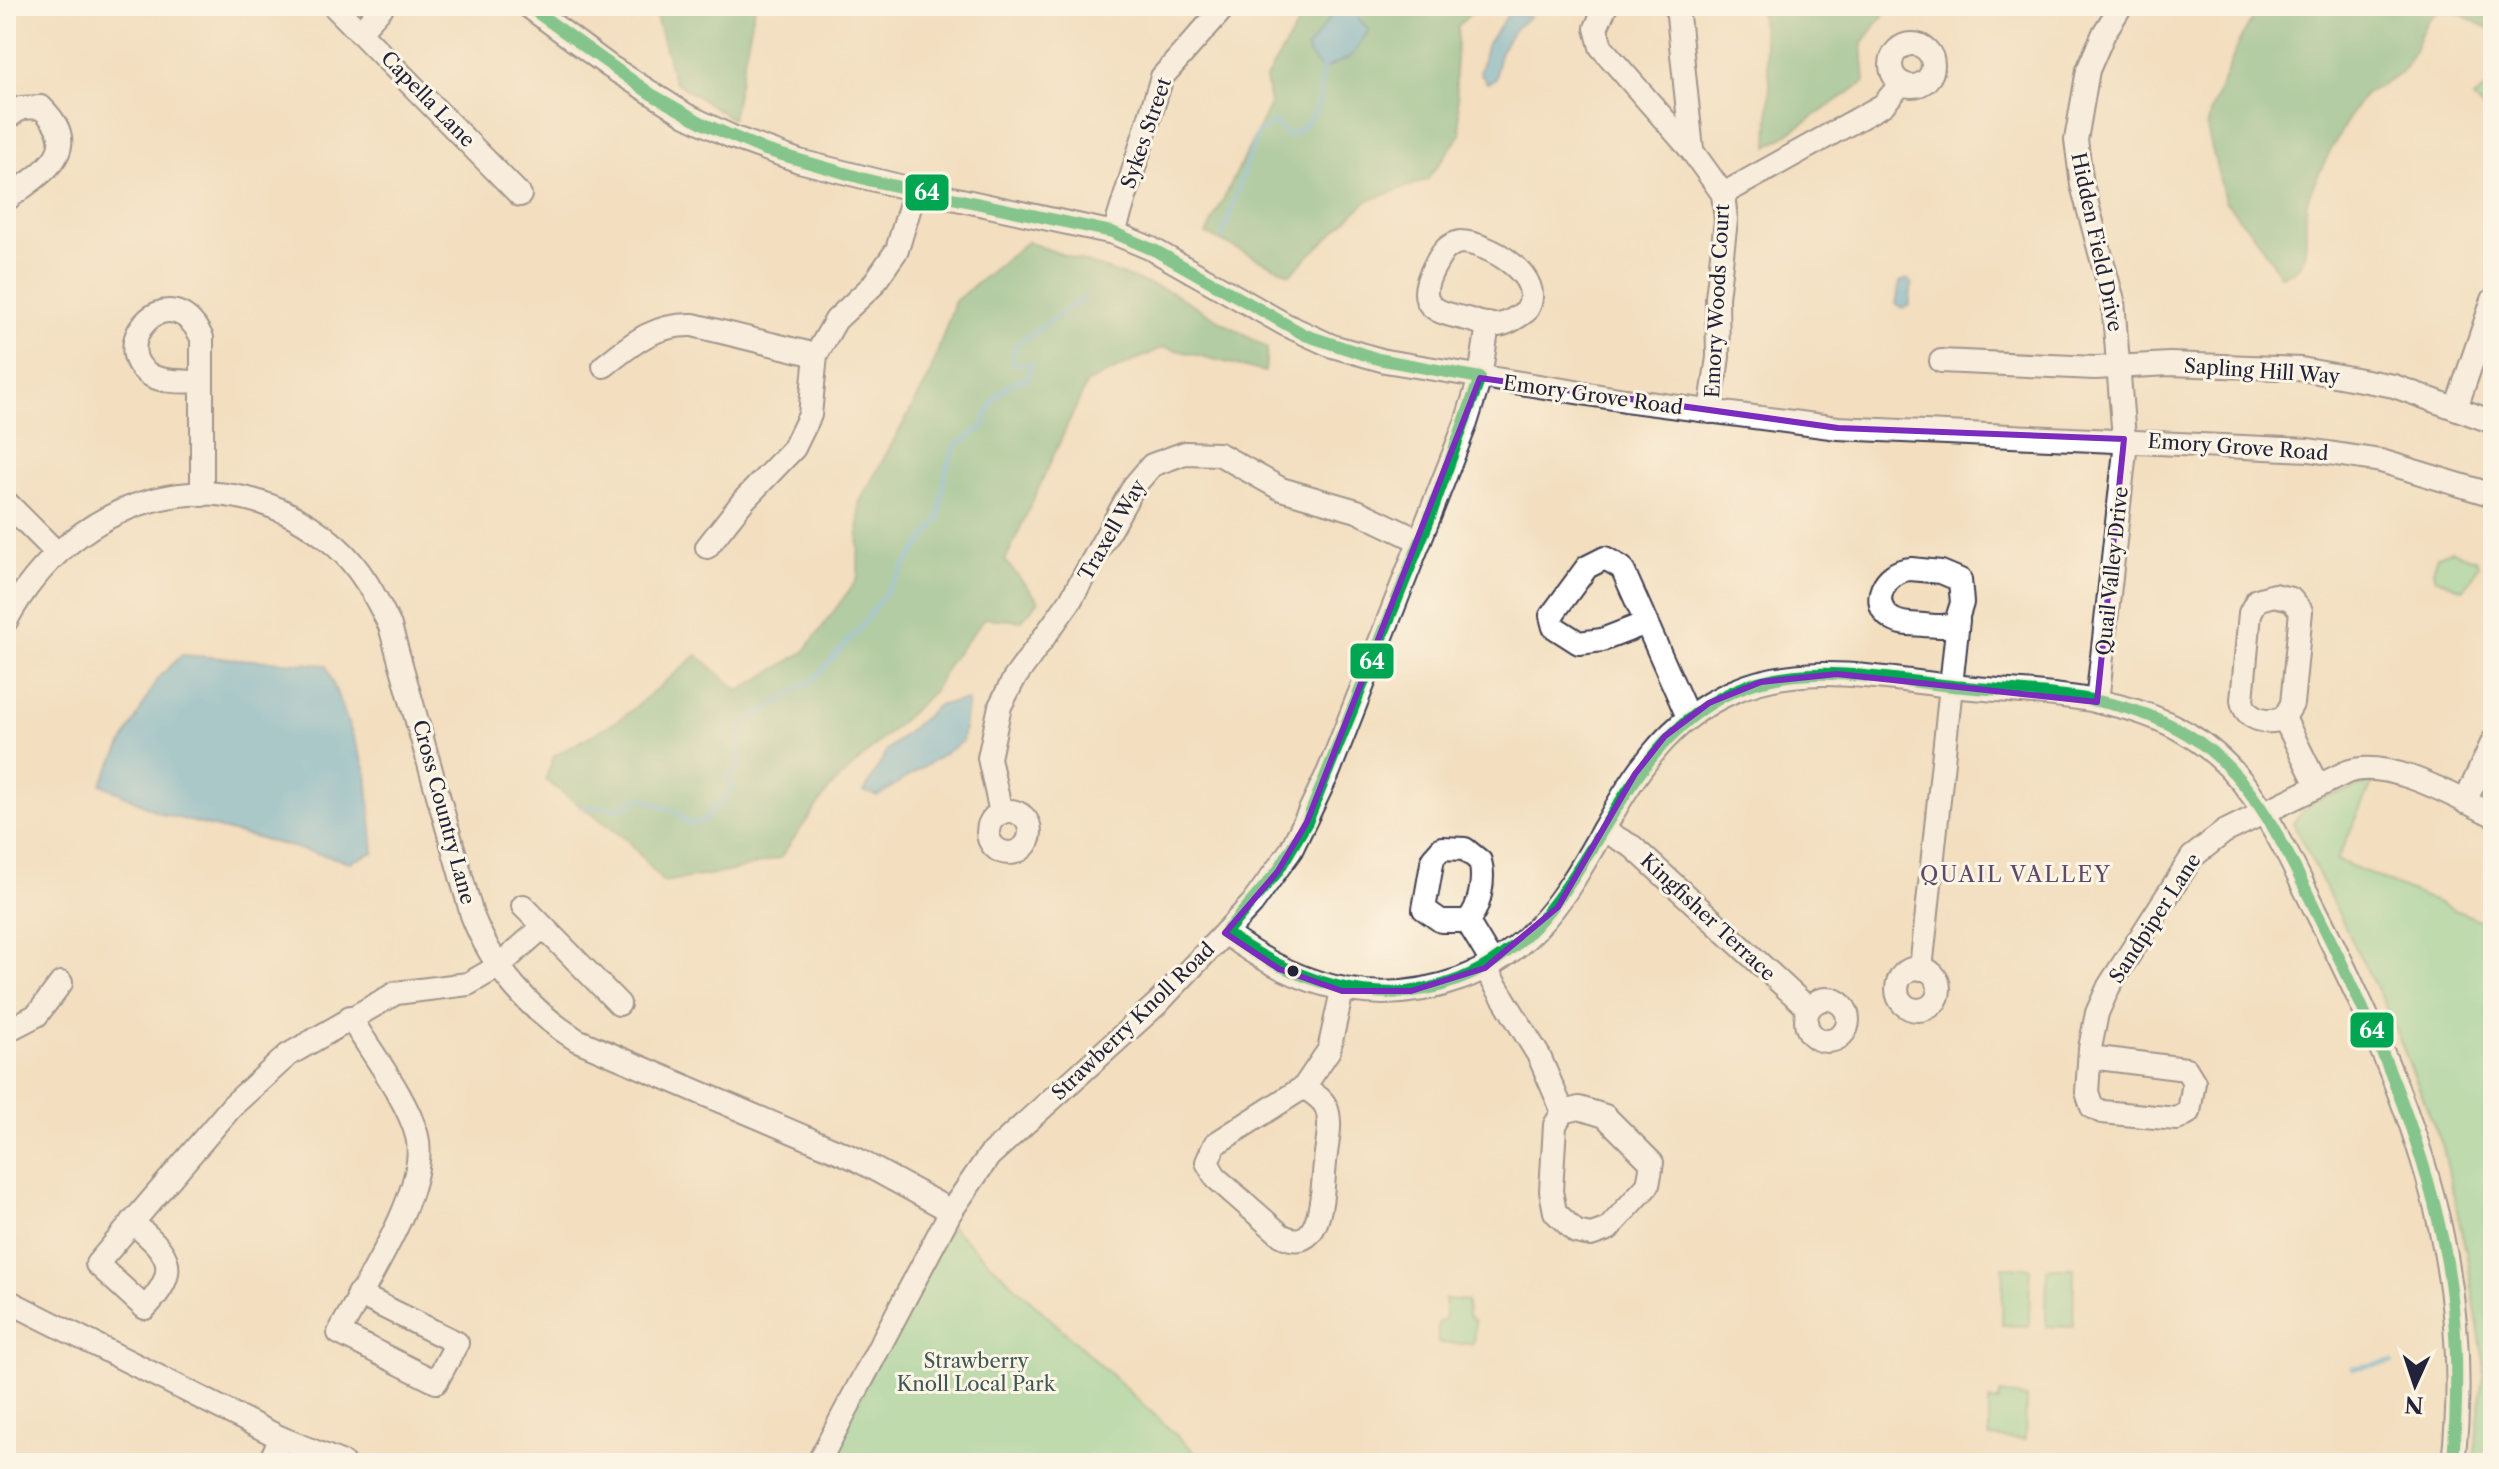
<svg xmlns="http://www.w3.org/2000/svg" width="2499" height="1469" font-family="'Libre Caslon Text',serif">
<style>
.green{fill:#80d598;stroke:#517c6a;stroke-width:2}
.forest{fill:#68b680;stroke:#456c5e;stroke-width:2}
.water{fill:#57aed4;stroke:#3c6888;stroke-width:2}
.lines{fill:none;stroke-linecap:round;stroke-linejoin:round}
.stream{stroke:#57aed4;stroke-width:5}
.minor-casing{stroke:#413e4f;stroke-width:26}
.minor{stroke:#fff;stroke-width:22}
.bus-1-casing{stroke:#fcf5e5;stroke-width:18}
.bus-1{stroke:#00a651;stroke-width:12}
.marked{fill:none;stroke:#7b2cbf;stroke-width:6;stroke-linejoin:round}
.bus-dot{fill:#22223b;stroke:#fcf5e5;stroke-width:3}
.labels{text-anchor:middle;stroke-width:6;stroke-linejoin:round;paint-order:stroke}
.street-label{font-size:20px;fill:#22223b;stroke:#fcf5e5}
.park-label{font-size:20px;fill:#3e5857;stroke:#fcf5e5}
.neighbourhood-label{font-size:22px;letter-spacing:2px;fill:#5f4a6c;stroke:#fcf5e5}
.line-badge{stroke:#fcf5e5;stroke-width:3}
.badge-label{font-size:22px;text-anchor:middle;font-weight:bold;fill:#fff}
</style>
<rect width="100%" height="100%" fill="#fcf5e5"/>
<filter id="ink" filterUnits="userSpaceOnUse"><feTurbulence type="fractalNoise" baseFrequency=".0125" numOctaves="2"/><feDisplacementMap in="SourceGraphic" scale="16" xChannelSelector="R" yChannelSelector="G"/><feConvolveMatrix kernelMatrix="1 2 1 2 8 2 1 2 1" color-interpolation-filters="sRGB"/></filter>
<filter id="wash" filterUnits="userSpaceOnUse"><feTurbulence type="fractalNoise" baseFrequency=".006" numOctaves="4" result="noise"/><feDisplacementMap in="SourceGraphic" scale="32" xChannelSelector="R" yChannelSelector="G"/><feGaussianBlur stdDeviation="1.8" result="paint"/><feColorMatrix in="noise" values="0 0 0 0 0 0 0 0 0 0 0 0 0 0 0 0 0 1.4 0 .05"/><feComposite in="paint" operator="in"/></filter>
<g filter="url(#wash)">
<rect width="100%" height="100%" fill="#f3dfc0"/>
<g class="green">
<polygon points="2493,82 2493,113 2489,115 2473,99"/>
<polygon points="2451,551 2475,559 2478,565 2472,579 2462,589 2435,578 2433,570 2438,556"/>
<polygon points="2373,782 2337,860 2493,926 2493,1463 2474,1463 2484,1363 2467,1256 2443,1147 2390,1016 2293,823 2312,801"/>
<polygon points="950,1226 1203,1460 1203,1463 823,1463"/>
<polygon points="2003,1267 2030,1268 2029,1326 2002,1325"/>
<polygon points="2047,1268 2074,1268 2073,1327 2046,1326"/>
<polygon points="1445,1299 1467,1301 1468,1316 1475,1321 1473,1344 1438,1343 1438,1323 1445,1319"/>
<polygon points="2000,1393 2026,1398 2025,1440 1989,1437 1989,1400 1998,1402"/>
</g>
<g class="forest">
<polygon points="653,6 755,6 732,119 674,81"/>
<polygon points="1309,6 1478,6 1458,26 1455,74 1461,134 1427,180 1367,201 1290,274 1206,234 1270,105 1266,78"/>
<polygon points="1759,6 1882,6 1883,16 1862,44 1865,82 1768,147 1770,80"/>
<path d="M2267,6H2493V31L2461,14L2440,10C2418,23 2420,47 2406,66C2396,80 2380,84 2366,94C2354,103 2311,186 2307,202C2302,225 2317,271 2280,276L2262,245L2225,201L2207,129L2210,113L2239,42L2254,16Z"/>
<polygon points="1027,242 1171,292 1267,348 1265,372 1164,347 1087,383 1005,561 1039,601 1021,621 985,618 949,663 934,691 830,788 780,858 728,872 663,882 627,840 545,780 554,756 622,718 697,655 739,691 804,652 858,578 859,503 928,379 955,301"/>
</g>
<g class="water">
<path d="M1510,12L1530,17C1507,32 1497,52 1496,79L1487,83L1480,73L1486,46Z"/>
<polygon points="1354,13 1369,30 1351,57 1322,70 1306,50 1333,14"/>
<polygon points="1907,279 1912,284 1909,306 1902,308 1896,304 1900,282"/>
<polygon points="182,655 326,665 367,773 374,852 350,862 162,814 101,784 157,679"/>
<polygon points="968,700 962,742 878,796 864,792 888,749 938,705"/>
</g>
<g class="lines">
<g class="stream">
<polyline points="1351,19 1371,6"/>
<path d="M1222,237L1257,134L1275,122L1288,136C1303,129 1317,114 1320,97C1322,86 1319,77 1324,65"/>
<path d="M581,807L622,808L640,797L678,813L687,824L703,821L734,787L727,779L739,765L741,726L814,679L860,628L939,519L945,473L955,446L984,426C990,399 1001,385 1028,378L1032,364H1013L1014,346L1084,298"/>
<polyline points="2353,1368 2392,1362"/>
</g>
</g>
</g>
<g filter="url(#ink)">
<g class="lines">
<g class="minor-casing">
<g id="minor">
<polyline points="334,6 520,195"/>
<polyline points="528,6 609,66 686,115 732,137 799,161 915,190 1114,233 1152,249 1286,325 1332,346 1385,361 1625,400 1838,428 2309,450 2381,461 2493,495"/>
<polyline points="1606,6 1596,28 1601,47 1692,151 1723,194 1726,220 1717,298 1718,357 1710,412"/>
<polyline points="1677,6 1692,150"/>
<polyline points="361,30 383,6"/>
<circle cx="1912" cy="65" r="21"/>
<path d="M6,119L21,108L41,107C87,151 41,172 6,200"/>
<polyline points="1723,194 1883,105 1902,83"/>
<polyline points="1114,233 1162,77 1225,6"/>
<path d="M1460,242C1487,242 1549,277 1526,311C1518,317 1508,324 1498,325C1488,326 1477,322 1467,319C1433,312 1414,305 1434,267C1441,255 1445,245 1460,242Z"/>
<polyline points="1941,361 2095,368 2170,364 2301,369 2394,386 2493,422"/>
<path d="M604,366C633,343 654,324 693,325L816,355"/>
<path d="M201,382C185,381 166,383 152,376C103,351 168,269 202,338V495"/>
<polyline points="2456,408 2493,300"/>
<polyline points="6,502 56,552"/>
<polyline points="707,547 744,500 794,448 810,415 816,355 836,320 872,286 897,250 915,190"/>
<path d="M1911,569L1941,572L1960,580L1962,603L1956,622C1946,628 1936,626 1924,625C1914,624 1901,625 1892,619C1868,604 1884,570 1911,569Z"/>
<path d="M6,621C72,497 223,447 336,546C361,568 376,597 390,626L472,915C492,967 529,1010 577,1040L856,1159L951,1211"/>
<polyline points="1646,623 1602,640 1579,643 1554,627 1551,616 1587,567 1605,558 1622,568 1688,717"/>
<polyline points="2097,702 2125,451 2113,301 2082,185 2076,140 2088,70 2104,33 2121,6"/>
<path d="M2284,718C2267,725 2245,720 2242,700L2250,613L2257,600L2274,595L2291,599L2301,611L2292,704L2284,718L2317,785"/>
<polyline points="2465,802 2493,741"/>
<circle cx="1009" cy="832" r="21"/>
<polyline points="1001,813 989,758 1000,706 1014,679 1070,601 1134,486 1152,465 1185,453 1219,454 1281,489 1357,511 1420,541"/>
<polyline points="1603,830 1633,847 1809,1009"/>
<polyline points="523,906 619,1004"/>
<path d="M1467,921C1480,909 1485,878 1480,861L1465,849L1442,848L1433,858L1424,909L1441,921H1467L1493,964"/>
<path d="M1225,933C1295,986 1374,1010 1460,979C1603,927 1595,751 1732,692C1802,661 1878,678 1951,686C2028,694 2118,692 2186,733C2253,772 2281,843 2315,909C2406,1088 2477,1257 2453,1463"/>
<circle cx="1918" cy="989" r="21"/>
<polyline points="1485,968 1539,1056 1563,1112"/>
<polyline points="1921,969 1958,620"/>
<circle cx="1827" cy="1020" r="21"/>
<path d="M350,1017C370,1051 407,1098 417,1136C430,1188 364,1285 339,1333L436,1382L457,1343L358,1294"/>
<polyline points="6,1031 37,1015 61,983"/>
<path d="M2090,1057L2186,1069L2194,1082L2189,1112L2177,1119L2102,1112L2092,1107L2087,1092L2090,1049L2091,1043L2097,1013L2109,986L2192,857L2224,832L2347,772C2388,757 2455,797 2493,815"/>
<path d="M1304,1087L1215,1144L1207,1162L1216,1178L1281,1235C1324,1258 1322,1187 1325,1163C1326,1146 1333,1123 1326,1107C1322,1098 1312,1093 1304,1087L1329,1050L1342,991"/>
<polygon points="1579,1108 1605,1116 1652,1163 1648,1185 1608,1229 1591,1235 1576,1232 1555,1212 1551,1191 1555,1125 1563,1112"/>
<path d="M132,1222C170,1254 182,1269 145,1308L97,1264L233,1105L288,1055L396,993L468,984L499,966L543,927"/>
<polyline points="6,1300 281,1438 343,1463"/>
<polyline points="269,1463 281,1438"/>
<polyline points="818,1463 951,1211 989,1156 1158,1003 1252,904 1291,850 1329,771 1466,423 1480,378 1488,324"/>
</g>
</g>
<use href="#minor" class="minor"/>
<g class="bus-1-casing">
<path id="bus-1" d="M528,6L651,94L704,124L765,150L872,181L1112,232L1156,251L1305,335L1378,359L1480,378L1427,525L1307,822L1278,871L1225,933C1294,981 1378,1012 1460,979C1594,925 1604,750 1734,691C1802,660 1881,679 1953,686C2031,694 2117,691 2187,734C2257,776 2289,857 2324,927C2374,1028 2420,1131 2443,1242C2459,1316 2458,1389 2453,1463"/>
</g>
<use href="#bus-1" class="bus-1"/>
</g>
</g>
<path d="M0 0H2499V1469H0ZM1480,378L1838,428L2124,439L2097,702L1837,674L1761,682L1709,703L1665,736L1635,774L1558,907L1485,968L1411,991H1342L1279,969L1225,933L1278,871L1307,822Z" fill="#f3dfc0" fill-opacity=".55" fill-rule="evenodd"/>
<path class="marked" d="M1480,378L1838,428L2124,439L2097,702L1837,674L1761,682L1709,703L1665,736L1635,774L1558,907L1485,968L1411,991H1342L1279,969L1225,933L1278,871L1307,822Z"/>
<circle class="bus-dot" cx="1293" cy="971" r="7"/>
<g class="labels">
<g class="street-label">
<text transform="translate(428 99) rotate(46)" y="7">Capella Lane</text>
<text transform="translate(1146 133) rotate(-71)" y="7">Sykes Street</text>
<text transform="translate(2097 242) rotate(78)" y="7">Hidden Field Drive</text>
<text transform="translate(1717 301) rotate(-87)" y="7">Emory Woods Court</text>
<text transform="translate(2262 371) rotate(4)" y="7">Sapling Hill Way</text>
<text transform="translate(1593 395) rotate(8)" y="7">Emory Grove Road</text>
<text transform="translate(2238 447) rotate(4)" y="7">Emory Grove Road</text>
<text transform="translate(1112 530) rotate(-60)" y="7">Traxell Way</text>
<text transform="translate(2112 571) rotate(-84)" y="7">Quail Valley Drive</text>
<text transform="translate(444 812) rotate(75)" y="7">Cross Country Lane</text>
<text transform="translate(1708 917) rotate(43)" y="7">Kingfisher Terrace</text>
<text transform="translate(2155 918) rotate(-57)" y="7">Sandpiper Lane</text>
<text transform="translate(1133 1021) rotate(-44)" y="7">Strawberry Knoll Road</text>
</g>
<g class="park-label">
<text x="976" y="1368">Strawberry<tspan x="976" dy="23">Knoll Local Park</tspan></text>
</g>
<g class="neighbourhood-label">
<text x="2016" y="882">QUAIL VALLEY</text>
</g>
</g>
<g class="line-badge">
<rect x="904" y="173" width="46" height="39" rx="8" fill="#00a651"/>
<rect x="1349" y="642" width="46" height="38" rx="8" fill="#00a651"/>
<rect x="2349" y="1011" width="46" height="38" rx="8" fill="#00a651"/>
</g>
<g class="badge-label">
<text x="927" y="200">64</text>
<text x="1372" y="669">64</text>
<text x="2372" y="1038">64</text>
</g>
<rect width="2499" height="1469" fill="none" stroke="#fcf5e5" stroke-width="32"/>
<g transform="translate(2415 1385) rotate(183)" stroke="#fcf5e5" stroke-width="6" paint-order="stroke">
<path d="M0-6L14 30L0 20L-14 30Z" fill="#22223b"/>
<text y="-12" font-size="22" font-weight="bold" text-anchor="middle" fill="#22223b">N</text>
</g>
</svg>
